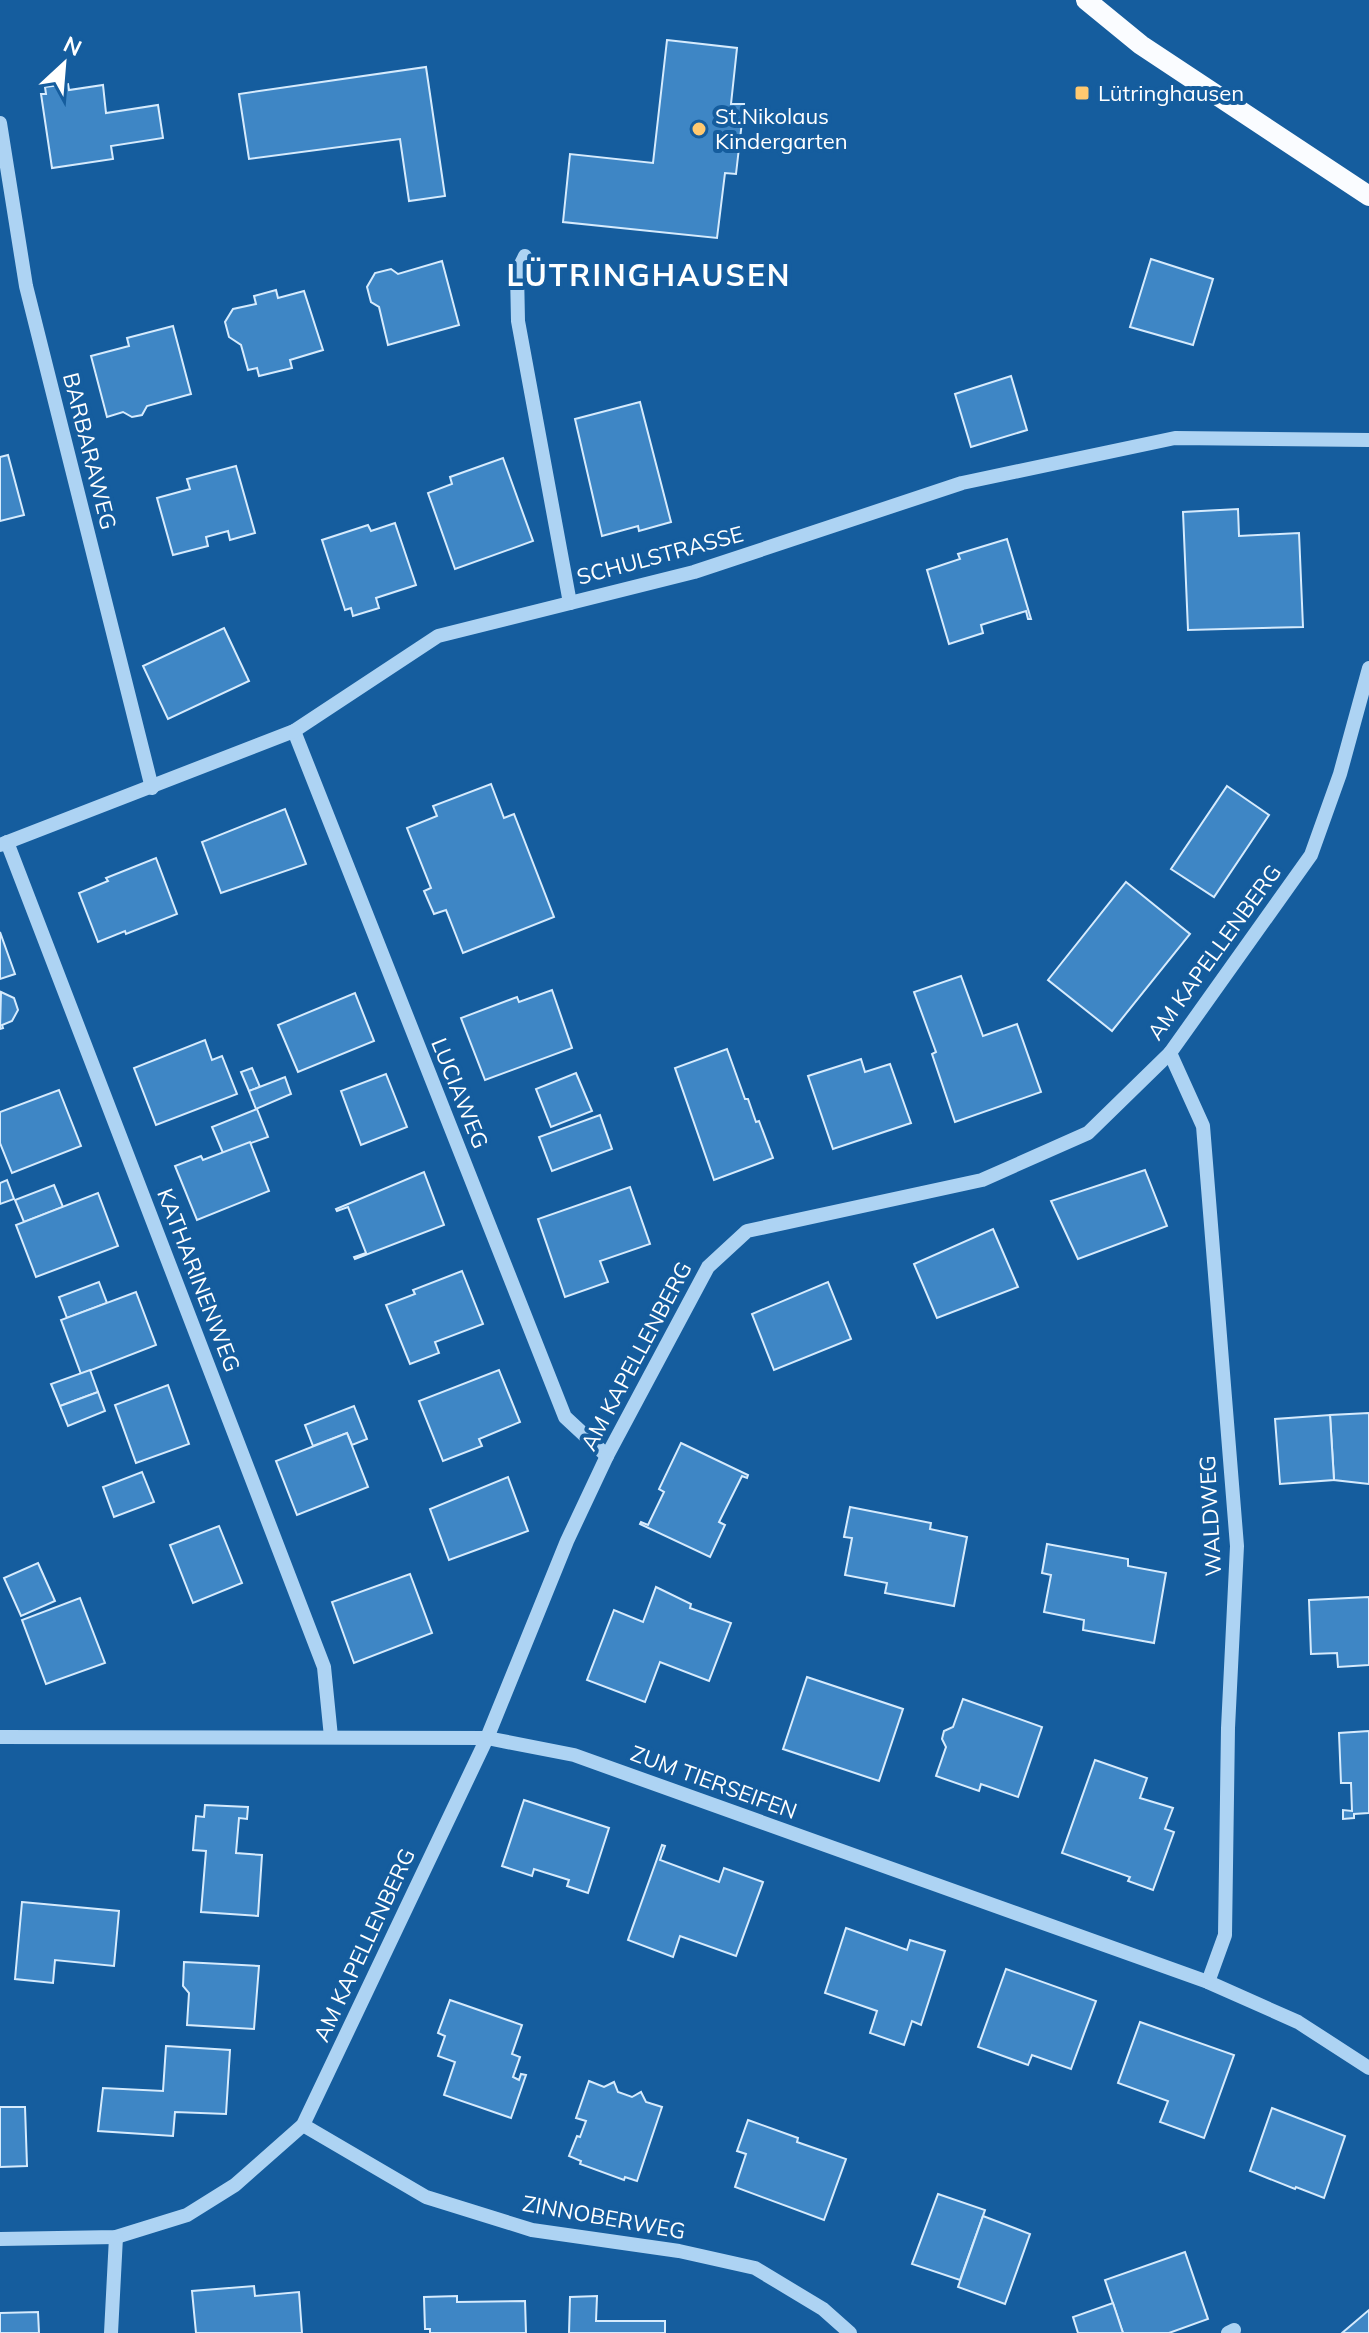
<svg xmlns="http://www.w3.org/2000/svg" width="1369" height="2333" font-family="Mulish,sans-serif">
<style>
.building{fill:#3e86c5;stroke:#d6ebfd;stroke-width:2}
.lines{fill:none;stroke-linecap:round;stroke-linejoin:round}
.minor{stroke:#add3f3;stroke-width:14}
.major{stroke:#fafcff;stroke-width:20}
.poi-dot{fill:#ffc970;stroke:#155d9e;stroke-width:3}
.labels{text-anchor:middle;stroke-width:8;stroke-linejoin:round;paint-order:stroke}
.poi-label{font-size:22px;fill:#fff;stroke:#155d9e;text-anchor:start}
.street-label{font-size:22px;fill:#fff;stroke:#155d9e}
.district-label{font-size:30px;font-weight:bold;letter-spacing:2px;fill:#fff;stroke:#155d9e}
</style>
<rect width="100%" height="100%" fill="#155d9e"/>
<g class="building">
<polygon points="667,40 737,48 731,104 744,104 736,174 725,173 717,238 563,222 570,154 653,163"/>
<polygon points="426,67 445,196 409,201 400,139 249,159 239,94"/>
<polygon points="68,84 69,90 103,85 106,113 158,105 163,138 111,146 113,159 52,168 41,94 46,94 45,87"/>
<polygon points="1151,259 1213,279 1193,345 1130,327"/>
<polygon points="442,261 459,325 388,345 379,307 371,302 367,287 375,273 391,269 398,274"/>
<polygon points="276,290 278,298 304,291 323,350 290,360 292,368 259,376 257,368 248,370 241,345 229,337 225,322 233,309 256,304 254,296"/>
<polygon points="173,326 191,394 147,406 142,415 132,417 123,412 107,417 91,356 129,346 127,338"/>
<polygon points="1011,376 1027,430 971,447 955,394"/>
<polygon points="640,402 671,522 639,531 638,526 602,536 575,419"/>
<polygon points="8,455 24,515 0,521 0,457"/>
<polygon points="503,458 533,541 455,569 428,493 452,484 450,477"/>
<polygon points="236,466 255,533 230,540 228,531 206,537 208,546 173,555 157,498 190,489 187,479"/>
<polygon points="1238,509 1239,536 1299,533 1303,627 1188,630 1183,512"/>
<polygon points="395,523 416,585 376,598 379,608 353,616 351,608 345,610 322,540 368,525 371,531"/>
<polygon points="1007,539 1031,619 1028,619 1026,611 981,625 983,633 949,644 927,570 960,559 958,554"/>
<polygon points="224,628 249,681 168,719 143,666"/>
<polygon points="491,784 504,818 514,814 554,917 463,953 446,910 434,914 424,891 431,888 407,828 437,816 433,806"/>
<polygon points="1227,786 1269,815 1214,897 1171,869"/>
<polygon points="285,809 306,864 221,893 202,842"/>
<polygon points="156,858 177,914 126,934 125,931 98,942 79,893 108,881 106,878"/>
<polygon points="1126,882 1190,934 1112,1031 1048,980"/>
<polygon points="0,932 15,974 0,979"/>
<polygon points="961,976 983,1036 1017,1024 1041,1092 955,1122 932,1054 936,1052 914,992"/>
<polygon points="552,990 572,1048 485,1080 461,1018 517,997 519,1002"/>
<polygon points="1,992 14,998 18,1010 12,1021 2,1025 3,1028 0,1029"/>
<polygon points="355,993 374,1041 298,1072 278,1025"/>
<polygon points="205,1040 212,1060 222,1056 237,1094 156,1125 134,1068"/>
<polygon points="727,1049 745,1099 748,1099 756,1122 759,1121 773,1158 714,1180 675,1068"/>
<polygon points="861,1059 865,1072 890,1064 911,1123 833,1149 808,1076"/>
<polygon points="252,1068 260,1087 249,1091 241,1072"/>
<polygon points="576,1073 592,1111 551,1127 536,1089"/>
<polygon points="386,1074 407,1127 361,1145 341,1091"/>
<polygon points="285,1077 291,1094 256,1109 249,1091"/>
<polygon points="59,1090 81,1146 12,1173 0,1143 0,1112"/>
<polygon points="257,1109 268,1137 223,1153 212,1127"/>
<polygon points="600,1115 612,1149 552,1171 539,1137"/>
<polygon points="250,1142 269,1191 197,1220 175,1166 201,1156 203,1160"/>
<polygon points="1145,1170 1167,1226 1078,1259 1051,1201"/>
<polygon points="424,1172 444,1225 355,1259 354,1257 366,1253 348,1207 337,1211 336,1209"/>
<polygon points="7,1180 14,1199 0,1204 0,1183"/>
<polygon points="54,1185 63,1207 24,1222 15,1200"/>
<polygon points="630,1187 650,1244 600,1261 608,1282 565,1297 538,1219"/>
<polygon points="98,1193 118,1246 36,1277 16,1225"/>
<polygon points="993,1229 1018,1287 937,1318 914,1264"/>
<polygon points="462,1271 483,1324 435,1342 439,1353 410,1364 386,1305 415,1294 413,1290"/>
<polygon points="99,1282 107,1303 67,1318 59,1297"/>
<polygon points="828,1282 851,1339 774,1370 752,1314"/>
<polygon points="136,1292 156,1345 81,1374 61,1320"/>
<polygon points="90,1370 98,1392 60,1406 51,1384"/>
<polygon points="499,1370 520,1422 479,1439 482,1446 443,1461 419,1401"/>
<polygon points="168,1385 189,1444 136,1463 115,1405"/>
<polygon points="98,1392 105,1411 68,1426 60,1406"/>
<polygon points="354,1406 367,1439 352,1445 347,1433 313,1446 305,1425"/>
<polygon points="1369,1413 1369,1484 1334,1480 1330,1415"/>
<polygon points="1330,1415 1334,1480 1280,1484 1275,1419"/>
<polygon points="347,1433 368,1487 297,1515 276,1461"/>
<polygon points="681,1443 748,1475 747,1478 742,1476 719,1522 725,1525 710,1557 640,1524 641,1522 648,1525 664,1492 659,1489"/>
<polygon points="142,1472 154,1502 114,1517 103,1487"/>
<polygon points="508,1477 528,1531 449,1560 430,1509"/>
<polygon points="850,1507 931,1523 930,1529 967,1537 954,1606 885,1593 887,1583 845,1575 852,1538 844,1537"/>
<polygon points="219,1526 242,1583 193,1603 170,1545"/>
<polygon points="1047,1544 1128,1559 1128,1566 1166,1573 1154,1643 1083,1630 1084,1620 1044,1612 1051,1575 1042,1573"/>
<polygon points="38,1563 55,1601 21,1616 4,1578"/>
<polygon points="410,1574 432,1633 354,1663 332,1602"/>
<polygon points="656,1587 691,1604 690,1608 731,1623 709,1681 660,1662 645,1702 587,1680 614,1610 643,1622"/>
<polygon points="1369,1597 1369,1665 1338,1667 1337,1653 1311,1654 1309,1600"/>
<polygon points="80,1598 105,1663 46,1684 22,1620"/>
<polygon points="807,1677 903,1709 879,1781 783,1749"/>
<polygon points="963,1699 1042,1727 1018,1797 981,1784 979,1791 936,1776 946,1747 942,1739 944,1731 953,1727"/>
<polygon points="1369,1731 1369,1813 1354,1814 1354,1818 1343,1819 1343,1810 1352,1811 1351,1783 1341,1783 1339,1733"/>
<polygon points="1095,1760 1147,1778 1140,1798 1173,1808 1165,1829 1174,1832 1153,1890 1128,1881 1130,1877 1062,1853"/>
<polygon points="524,1800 609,1828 588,1893 567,1886 569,1880 534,1869 532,1876 502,1866"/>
<polygon points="205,1805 248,1807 247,1819 239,1818 236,1853 262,1855 258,1916 201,1912 206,1851 193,1850 196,1816 204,1817"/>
<polygon points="662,1845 665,1846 660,1860 719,1882 724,1868 763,1882 736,1956 680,1936 673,1957 628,1940"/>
<polygon points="22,1902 119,1911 114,1966 55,1960 53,1983 15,1979"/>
<polygon points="846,1928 907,1950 910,1940 945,1951 921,2025 912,2021 904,2045 870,2033 877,2011 825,1993"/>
<polygon points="184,1962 259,1966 254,2029 187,2025 189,1993 183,1986"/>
<polygon points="1006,1969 1096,2001 1071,2069 1032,2055 1028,2065 978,2047"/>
<polygon points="450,2000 522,2025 512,2054 520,2057 513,2077 519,2080 521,2074 526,2075 511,2118 444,2095 455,2062 438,2056 445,2036 438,2033"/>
<polygon points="1140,2022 1234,2055 1204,2138 1160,2122 1168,2101 1118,2083"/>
<polygon points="166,2046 230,2050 226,2114 175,2112 173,2136 98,2131 103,2088 163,2091"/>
<polygon points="589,2081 604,2087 614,2082 618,2092 632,2097 641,2092 646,2102 662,2107 637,2181 625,2177 624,2180 580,2164 581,2161 569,2156 577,2136 580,2137 586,2121 576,2118"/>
<polygon points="0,2107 25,2107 27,2166 0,2167"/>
<polygon points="1272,2108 1345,2136 1324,2198 1296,2187 1295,2189 1250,2171"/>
<polygon points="748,2120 798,2138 797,2142 846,2159 824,2220 735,2187 746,2154 737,2151"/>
<polygon points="938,2194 985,2210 960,2280 912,2264"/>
<polygon points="983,2216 1030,2234 1005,2304 958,2287"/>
<polygon points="1185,2252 1208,2319 1169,2333 1123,2333 1105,2280"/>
<polygon points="254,2286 255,2296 299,2292 302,2333 196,2333 192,2291"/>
<polygon points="457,2296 457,2302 525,2301 526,2333 430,2333 430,2329 425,2329 424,2297"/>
<polygon points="597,2296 596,2321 665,2321 665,2333 569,2333 570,2297"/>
<polygon points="1113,2303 1123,2333 1078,2333 1073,2317"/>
<polygon points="1369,2310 1369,2333 1342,2333"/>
<polygon points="38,2312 39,2333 0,2333 0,2313"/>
</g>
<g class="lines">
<g class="minor">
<polyline points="0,123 26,286 152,788"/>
<polyline points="525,256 517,272 518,321 570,603"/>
<polyline points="294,731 565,1417 607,1456"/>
<polyline points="7,842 324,1667 331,1737"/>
<polyline points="0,845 294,731 438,636 694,572 962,483 1175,438 1369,440"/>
<polyline points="1170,1053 1203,1126 1237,1546 1228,1728 1225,1935 1208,1982"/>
<polyline points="0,1737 487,1738 574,1755 1208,1982 1298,2022 1369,2068"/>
<polyline points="303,2125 426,2197 532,2230 679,2251 755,2268 823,2309 850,2333"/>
<polyline points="0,2239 116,2237 187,2215 235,2185 303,2125 487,1738 567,1541 607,1456 708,1267 747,1231 982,1180 1088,1133 1170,1053 1311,855 1340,774 1369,668"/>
<polyline points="111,2333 116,2237"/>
<polyline points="1228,2333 1234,2330"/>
</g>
<polyline class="major" points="1086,0 1141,45 1369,196"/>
</g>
<g class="poi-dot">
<rect x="1074" y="85" width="16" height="16" rx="4"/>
<circle cx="699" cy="129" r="8"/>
</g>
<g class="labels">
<g class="poi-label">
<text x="1098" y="101">Lütringhausen</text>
<text x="715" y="124">St.Nikolaus<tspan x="715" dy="25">Kindergarten</tspan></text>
</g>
<g class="street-label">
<text transform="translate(90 451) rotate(76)" y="8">BARBARAWEG</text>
<text transform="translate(660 555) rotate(-15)" y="8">SCHULSTRASSE</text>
<text transform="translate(1214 952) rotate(-54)" y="8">AM KAPELLENBERG</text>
<text transform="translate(460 1093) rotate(68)" y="8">LUCIAWEG</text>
<text transform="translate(199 1280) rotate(69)" y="8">KATHARINENWEG</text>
<text transform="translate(636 1356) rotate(-62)" y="8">AM KAPELLENBERG</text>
<text transform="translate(1210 1516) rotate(-93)" y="8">WALDWEG</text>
<text transform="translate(714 1782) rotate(20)" y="8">ZUM TIERSEIFEN</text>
<text transform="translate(364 1945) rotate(-65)" y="8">AM KAPELLENBERG</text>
<text transform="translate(604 2217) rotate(10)" y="8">ZINNOBERWEG</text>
</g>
<g class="district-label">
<text x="649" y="286">LÜTRINGHAUSEN</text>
</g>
</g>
<g transform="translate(64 64) rotate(26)" stroke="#155d9e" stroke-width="6" paint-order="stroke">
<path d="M0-6L14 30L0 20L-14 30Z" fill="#ffffff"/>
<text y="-12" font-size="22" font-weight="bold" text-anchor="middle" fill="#ffffff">N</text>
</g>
</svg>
